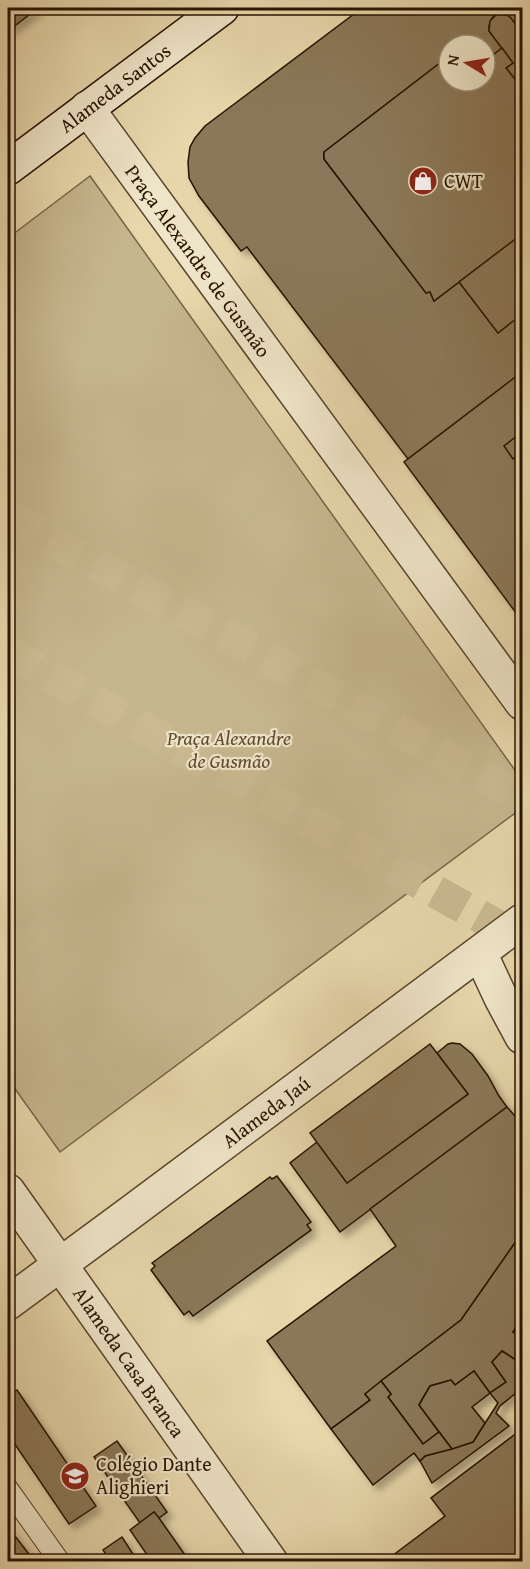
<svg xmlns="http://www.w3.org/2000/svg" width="530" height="1569" font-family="'Gentium Book Plus',serif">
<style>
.green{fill:#c6b68e;stroke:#766447;stroke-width:1.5}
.building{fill:#8b7859;stroke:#271200;stroke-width:1.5;filter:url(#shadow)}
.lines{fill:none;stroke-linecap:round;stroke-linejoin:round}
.primary-tunnel{stroke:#cab991;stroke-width:33;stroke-dasharray:33 16;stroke-linecap:butt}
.lane-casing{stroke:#57432b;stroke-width:22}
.street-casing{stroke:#57432b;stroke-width:36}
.secondary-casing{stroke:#271200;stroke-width:36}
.lane{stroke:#efe5c8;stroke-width:20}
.street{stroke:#efe5c8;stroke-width:33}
.secondary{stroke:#efe5c8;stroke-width:33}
.labels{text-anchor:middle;stroke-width:4.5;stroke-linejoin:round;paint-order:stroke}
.street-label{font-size:20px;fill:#271200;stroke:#efe5c8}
.poi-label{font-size:20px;fill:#271200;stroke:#efe5c8;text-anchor:start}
.park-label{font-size:20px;font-style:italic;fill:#5f4b32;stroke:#efe5c8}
</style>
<defs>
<filter id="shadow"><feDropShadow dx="5.5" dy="5.5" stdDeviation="3" flood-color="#0004"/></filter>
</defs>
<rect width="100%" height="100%" fill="#e7d7ab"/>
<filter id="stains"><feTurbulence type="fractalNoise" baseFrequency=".00333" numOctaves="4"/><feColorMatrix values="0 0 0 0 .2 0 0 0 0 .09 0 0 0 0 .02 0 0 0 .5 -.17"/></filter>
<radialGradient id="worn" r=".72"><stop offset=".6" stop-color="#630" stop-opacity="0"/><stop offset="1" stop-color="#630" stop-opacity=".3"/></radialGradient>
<polygon class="green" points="90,176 522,780 522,808 60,1152 8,1079 8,238"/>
<g class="building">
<polygon points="8,8 38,8 8,31"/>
<polygon points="362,8 522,8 522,19 516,24 507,15 497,14 492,18 489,26 489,31 502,48 485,61 485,45 449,45 449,56 324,152 324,159 426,293 430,292 434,301 459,282 498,333 522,314 522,372 408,459 247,247 241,251 199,196 189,178 188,162 190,147 195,138 205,126"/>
<polygon points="497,14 507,15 511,18 522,33 522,88 506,68 513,63 489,31 490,21"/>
<polygon points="502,48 513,63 506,68 522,88 522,113 516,117 522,126 522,234 434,301 430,292 426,293 324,159 324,152 449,56 449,81 485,81 485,61"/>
<polygon points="522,234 522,314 498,333 459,282"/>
<polygon points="522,372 522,621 404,462"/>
<polygon points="522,432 522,457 520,454 513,459 504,446"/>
<polygon points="452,1043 460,1044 472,1054 488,1076 499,1096 507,1107 340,1232 290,1163 317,1142 347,1183 468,1094 437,1053 448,1044"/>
<polygon points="430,1044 468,1094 347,1183 310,1133"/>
<polygon points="507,1107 522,1124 522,1233 461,1320 365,1394 370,1400 331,1429 267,1341 396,1246 370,1209"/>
<polygon points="277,1176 311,1222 307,1225 311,1230 193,1316 189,1311 184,1315 151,1270 155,1266 152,1263 270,1177 272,1179"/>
<polygon points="519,1237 522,1240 522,1299 520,1309 522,1310 522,1318 513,1332 522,1338 522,1364 502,1351 492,1362 506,1382 490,1393 474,1371 455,1385 451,1380 430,1386 419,1405 439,1432 423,1444 388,1397 391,1394 381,1381 461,1320"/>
<polygon points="522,1318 522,1338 513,1332"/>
<polygon points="502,1351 522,1364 522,1388 500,1406 496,1413 509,1426 432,1483 420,1461 425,1456 473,1442 498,1403 490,1393 506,1382 492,1362"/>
<polygon points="474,1371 490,1393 472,1407 485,1423 473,1442 452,1449 419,1405 430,1386 451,1380 455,1385"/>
<polygon points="381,1381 391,1394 388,1397 423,1444 439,1432 452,1449 425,1456 420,1461 414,1453 373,1485 331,1429 370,1400 365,1394"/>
<polygon points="17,1390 96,1506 69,1524 8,1434 8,1396"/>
<polygon points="522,1429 522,1562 384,1562 445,1516 431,1498"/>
<polygon points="117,1441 167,1512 159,1518 154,1512 140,1523 94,1457"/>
<polygon points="154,1512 159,1518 190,1562 152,1562 130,1530"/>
<polygon points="8,1527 35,1562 8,1562"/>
<polygon points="122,1537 138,1562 111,1562 103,1550"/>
</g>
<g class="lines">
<g class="primary-tunnel">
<polyline points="8,516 522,798"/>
<polyline points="8,652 522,940"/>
</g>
<g class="lane-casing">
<polyline id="lane" points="8,1489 60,1562"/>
</g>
<g class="street-casing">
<g id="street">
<polyline points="87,108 522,703"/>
<polyline points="480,953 501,998 522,1037"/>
<polyline points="8,1191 271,1562"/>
<polyline points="8,1303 126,1216 522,921"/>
</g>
</g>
<g class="secondary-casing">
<polyline id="secondary" points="8,168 222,8"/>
</g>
<use href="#lane" class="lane"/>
<use href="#street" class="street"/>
<use href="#secondary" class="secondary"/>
</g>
<defs>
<g id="shop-disc" transform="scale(1.5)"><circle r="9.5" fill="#8f2418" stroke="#efe5c8"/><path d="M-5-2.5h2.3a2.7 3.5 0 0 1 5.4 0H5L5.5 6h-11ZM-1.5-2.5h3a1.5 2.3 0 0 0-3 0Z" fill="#fff"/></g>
<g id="school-disc" transform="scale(1.5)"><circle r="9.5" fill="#8f2418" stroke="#efe5c8"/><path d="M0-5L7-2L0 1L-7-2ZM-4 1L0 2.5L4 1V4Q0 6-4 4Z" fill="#fff"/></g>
</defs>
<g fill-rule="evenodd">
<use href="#shop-disc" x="423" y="181"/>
<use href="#school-disc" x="75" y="1476"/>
</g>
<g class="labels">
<g class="street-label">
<text transform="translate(115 88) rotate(-37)" y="7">Alameda Santos</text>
<text transform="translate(198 261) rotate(54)" y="7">Praça Alexandre de Gusmão</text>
<text transform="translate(266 1112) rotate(-37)" y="7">Alameda Jaú</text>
<text transform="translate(129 1362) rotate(55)" y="7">Alameda Casa Branca</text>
</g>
<g class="poi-label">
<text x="444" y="188">CWT</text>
<text x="96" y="1471">Colégio Dante<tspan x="96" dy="23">Alighieri</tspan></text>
</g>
<g class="park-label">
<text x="229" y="745">Praça Alexandre<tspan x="229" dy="23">de Gusmão</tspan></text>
</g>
</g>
<rect width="530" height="1569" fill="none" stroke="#e7d7ab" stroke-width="30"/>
<rect x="9" y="9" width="512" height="1551" fill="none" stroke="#271200" stroke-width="3"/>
<rect x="15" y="15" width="500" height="1539" fill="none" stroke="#271200" stroke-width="1.5"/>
<g transform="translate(467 63) rotate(281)"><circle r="28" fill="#efe5c8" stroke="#9f9178" stroke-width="1.5"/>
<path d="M0-4.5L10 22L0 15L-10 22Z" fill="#8f2418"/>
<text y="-9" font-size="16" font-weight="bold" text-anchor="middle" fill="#271200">N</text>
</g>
<rect width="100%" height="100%" filter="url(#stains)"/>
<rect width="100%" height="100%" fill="url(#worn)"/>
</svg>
